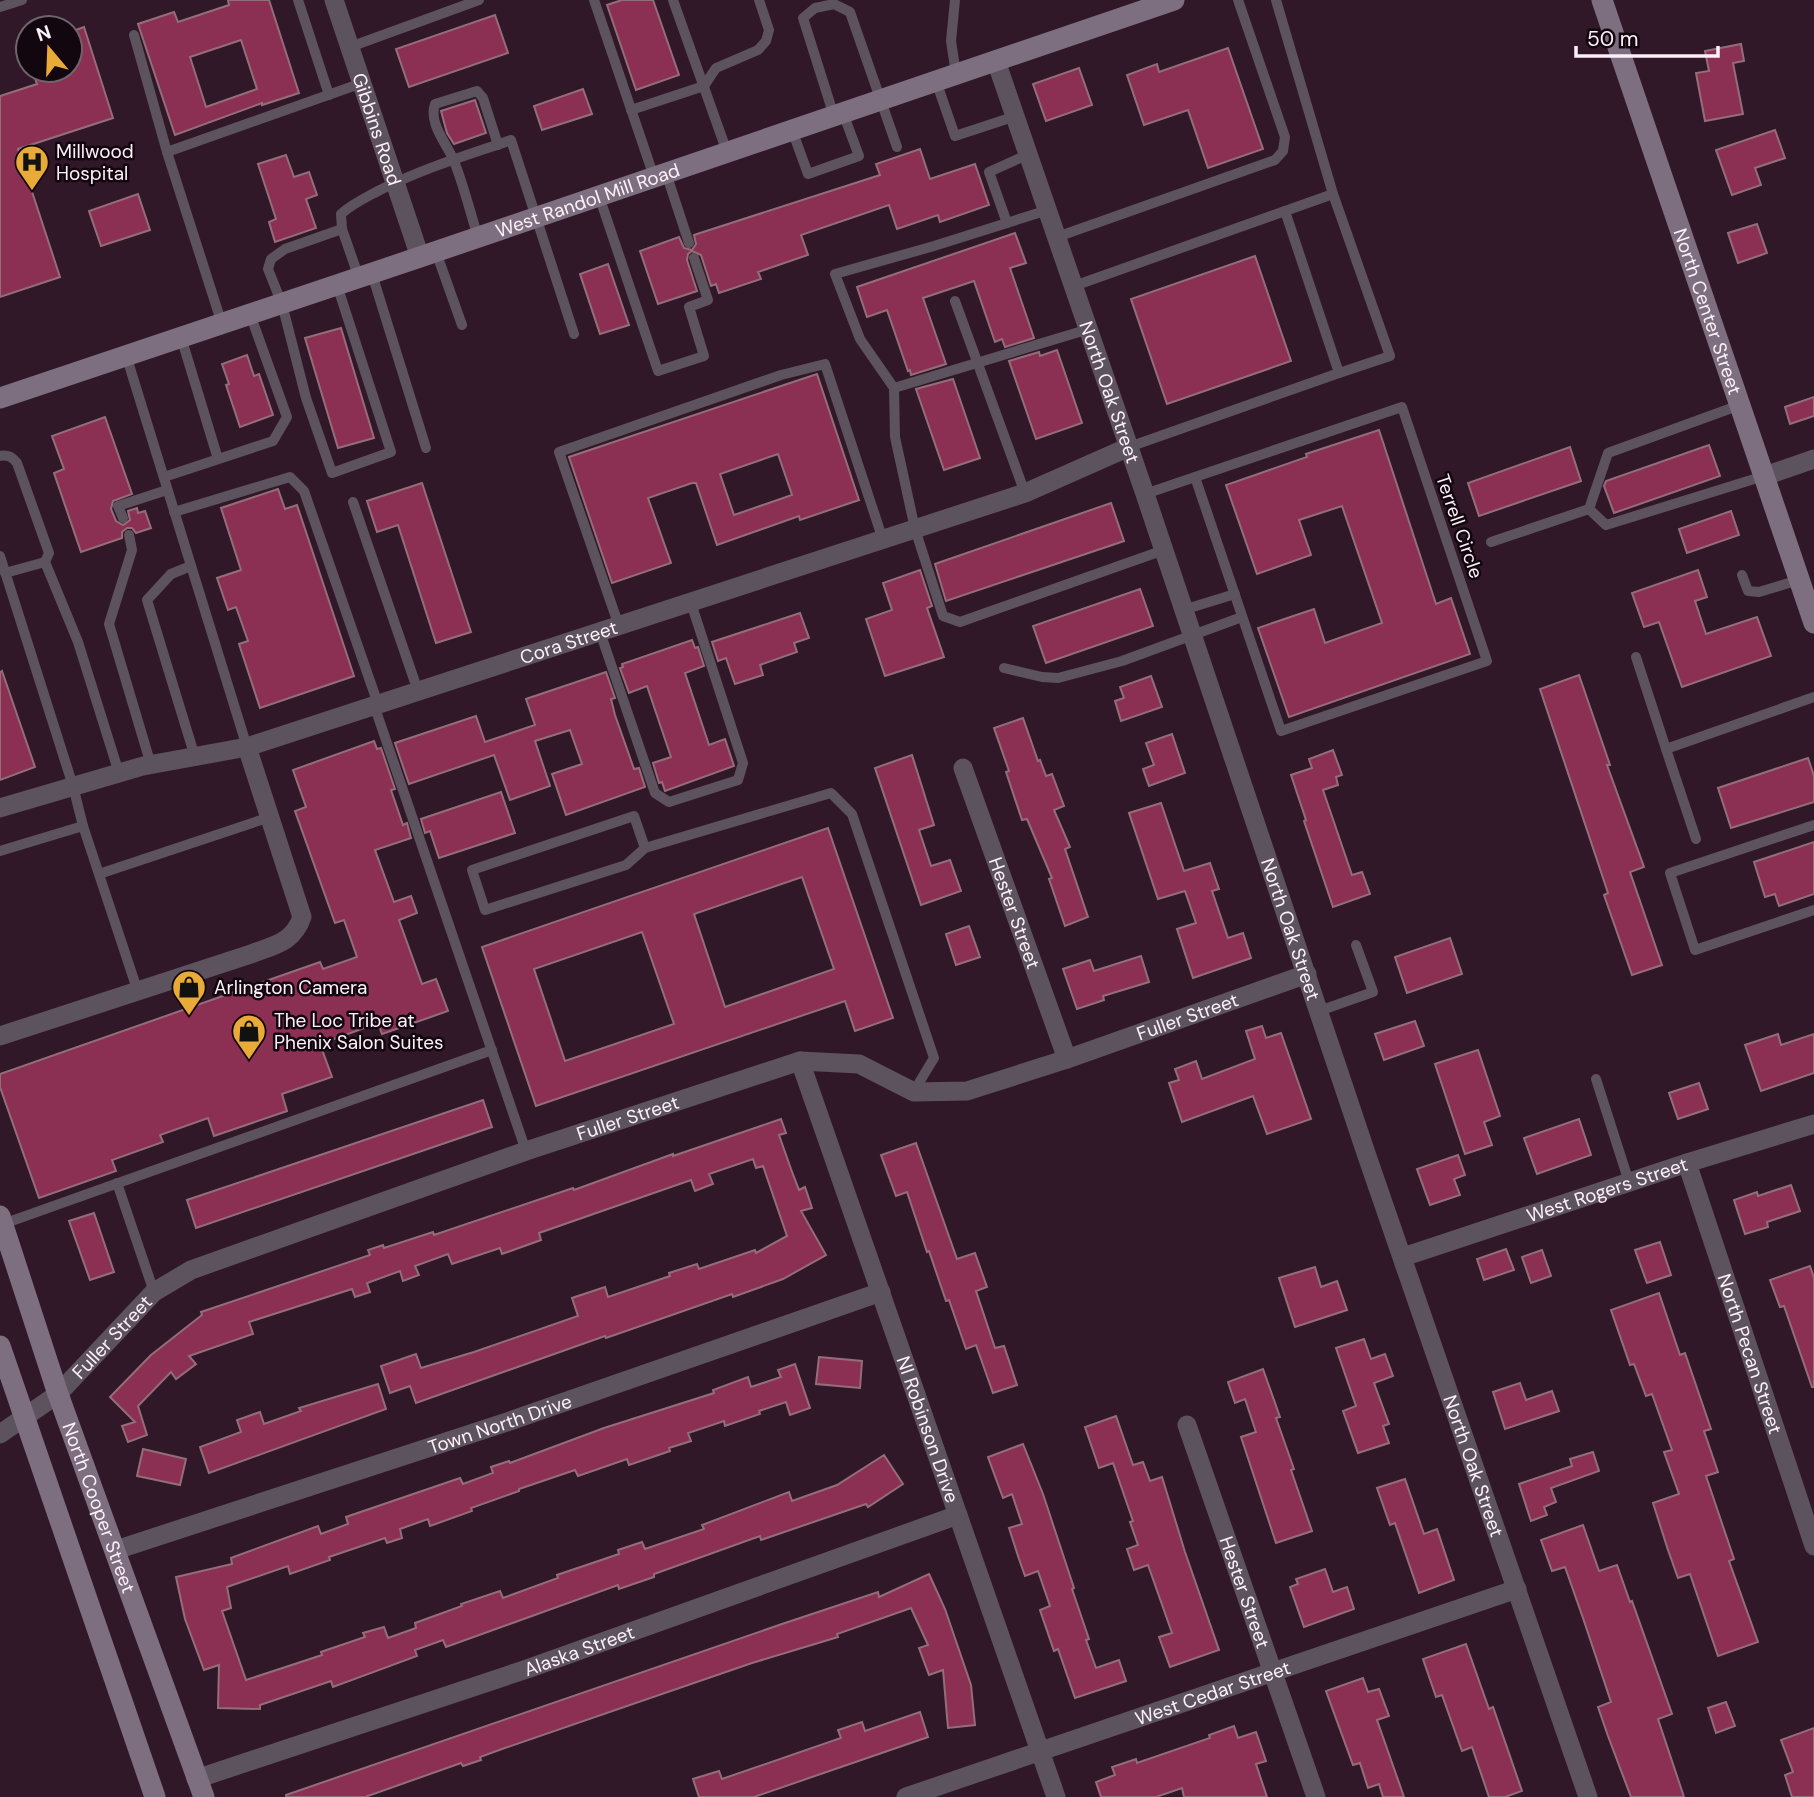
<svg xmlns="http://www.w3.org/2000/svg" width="1814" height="1797" font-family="'DM Sans',sans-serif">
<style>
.building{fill:#8b2f53;stroke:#936e79;stroke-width:2;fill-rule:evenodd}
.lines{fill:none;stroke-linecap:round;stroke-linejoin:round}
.lane{stroke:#5c535e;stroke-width:10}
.street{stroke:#5c535e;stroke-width:19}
.secondary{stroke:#7d6e80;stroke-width:21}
.labels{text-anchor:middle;stroke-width:5;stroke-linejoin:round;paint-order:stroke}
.street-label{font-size:19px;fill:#fef0f9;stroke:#12070e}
.poi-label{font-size:19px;fill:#fef0f9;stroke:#12070e;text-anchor:start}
</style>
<rect width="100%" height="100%" fill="#311829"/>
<g class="building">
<path d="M228,0H269L299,93L262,105V103L175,135L138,24L174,12L178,22L229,5ZM241,40L257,89L206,107L190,57Z"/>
<polygon points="622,0 653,0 679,75 636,90 607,5"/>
<polygon points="495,15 508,53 409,87 396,49"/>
<polygon points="84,27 113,118 18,149 60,277 0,297 0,96 37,84 32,70 70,70 70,32"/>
<polygon points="1741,44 1744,61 1733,63 1743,114 1705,121 1696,73 1709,71 1705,51"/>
<polygon points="1228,48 1263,149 1208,168 1188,110 1144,125 1127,75 1157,64 1159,72"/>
<polygon points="1079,68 1092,105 1046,121 1033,84"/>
<polygon points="583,89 592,114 542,130 534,106"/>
<polygon points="475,100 486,133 454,144 447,133 441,111"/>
<polygon points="1775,130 1785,158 1755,168 1761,185 1732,195 1716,150"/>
<polygon points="920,149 930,179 975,164 989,205 940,222 938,215 897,229 889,205 801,235 808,255 758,272 761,279 719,293 716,284 711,286 701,255 692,251 688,254 687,260 697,291 658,304 640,251 679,237 684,248 692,250 696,244 694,235 880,175 876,164"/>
<polygon points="286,155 294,177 309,172 317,195 306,199 316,228 275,242 269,222 276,219 258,164"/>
<polygon points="138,194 150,230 101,246 89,211"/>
<polygon points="1757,224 1767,253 1738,263 1728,233"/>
<polygon points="1015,233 1026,263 1010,268 1034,338 1005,347 1002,339 995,342 974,281 923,298 946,364 911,375 910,370 908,371 887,310 867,317 857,287"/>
<polygon points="1255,256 1291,361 1167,404 1131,299"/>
<polygon points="608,264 629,325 600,334 580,274"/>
<polygon points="341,328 374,438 338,448 305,338"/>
<polygon points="1057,350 1082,423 1036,439 1009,361 1039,352 1040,356"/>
<polygon points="247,355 254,376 259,374 273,415 240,427 226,385 229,384 222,364"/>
<path d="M817,374L859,500L800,520L799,516L717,545L696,483H692L648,498L671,563L612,583L569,457ZM778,454L792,495L734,515L720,474Z"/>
<polygon points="953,379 980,458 944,470 916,389"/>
<polygon points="1814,397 1814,416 1790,424 1785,407"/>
<polygon points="105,417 132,494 113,501 111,509 116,521 123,525 130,520 128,511 137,508 138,513 145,511 151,528 136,533 132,528 127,528 122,532 122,538 81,552 54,473 64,469 52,436"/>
<polygon points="1379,430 1436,604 1451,598 1470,654 1289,717 1258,628 1314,609 1325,643 1382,623 1342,506 1299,520 1311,555 1257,574 1226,485 1307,457 1306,454"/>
<polygon points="1709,445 1720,476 1614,513 1604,486 1606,481"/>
<polygon points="1570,447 1581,481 1479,516 1468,483"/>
<polygon points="422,483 471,632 436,643 398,525 377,532 367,501"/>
<polygon points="278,489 285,509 297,505 354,676 260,708 239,644 248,641 236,607 228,610 217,578 241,570 221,508"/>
<polygon points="1111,503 1124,541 946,601 935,564"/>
<polygon points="1731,511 1739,535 1687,553 1679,529"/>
<polygon points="920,570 932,606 927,608 944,657 885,676 866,619 892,610 883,583"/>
<polygon points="1698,570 1707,597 1695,601 1706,634 1757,617 1771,656 1682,687 1659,622 1644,627 1632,593"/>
<polygon points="1140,589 1153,626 1046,663 1033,626"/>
<polygon points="800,613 809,638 794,643 797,652 760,665 763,675 735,684 726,658 718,661 712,642"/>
<polygon points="692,640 695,648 698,647 704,666 685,673 709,745 725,739 734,766 665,791 662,782 659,783 653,763 671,757 647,686 629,693 620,668 623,667 622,664"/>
<polygon points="2,671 35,767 0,780 0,672"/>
<polygon points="606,672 615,698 611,699 615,715 634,769 639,768 645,787 566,815 552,774 582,764 570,730 535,741 550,786 510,800 494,755 409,784 395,743 476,716 485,742 535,725 526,699"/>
<polygon points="1579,675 1610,765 1607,765 1644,867 1630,872 1662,965 1632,975 1604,895 1608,893 1540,689"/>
<polygon points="1151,676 1162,707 1121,721 1115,701 1124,698 1120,687"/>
<polygon points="1023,718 1038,761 1040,760 1046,776 1052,774 1064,806 1054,810 1070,847 1065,849 1088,917 1065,926 1049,879 1052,878 1027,819 1022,820 1006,772 1009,771 994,728"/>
<polygon points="1172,734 1185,773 1149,786 1143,769 1154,765 1146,743"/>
<polygon points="374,741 377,749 381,748 395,789 391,790 403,825 407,823 411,838 375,850 394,902 411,896 417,913 399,920 422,984 436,979 448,1011 382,1034 378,1023 320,1044 332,1077 282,1094 287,1111 214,1136 208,1118 160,1135 163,1142 112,1160 116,1171 39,1198 0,1087 0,1074 320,962 323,969 357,957 344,920 335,923 295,811 306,807 293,770"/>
<polygon points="1333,750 1342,775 1336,777 1338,785 1323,790 1352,875 1362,872 1370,894 1333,907 1304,821 1306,820 1291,775 1312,768 1309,759"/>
<polygon points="912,755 934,825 919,830 931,866 950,860 961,891 921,905 875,768"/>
<polygon points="1808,758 1814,776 1814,802 1731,828 1718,788"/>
<polygon points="501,792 515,833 439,858 430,831 425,833 421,819"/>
<polygon points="1161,803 1184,871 1210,863 1219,889 1212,891 1228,938 1243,933 1251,958 1193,978 1177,929 1196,923 1185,891 1158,899 1129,813"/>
<path d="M828,828L893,1018L855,1031L845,1001L536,1106L482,947ZM802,877L834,969L725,1007L694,914ZM642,932L674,1024L565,1061L534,969Z"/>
<polygon points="1814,842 1814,894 1779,906 1775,894 1765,897 1754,862"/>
<polygon points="969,926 980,957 956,965 946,934"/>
<polygon points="1450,938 1462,974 1407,993 1395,957"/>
<polygon points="1141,956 1149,982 1103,996 1104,1000 1077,1009 1063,969 1090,960 1094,971"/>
<polygon points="1415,1021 1424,1046 1384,1060 1375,1034"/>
<polygon points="1262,1026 1266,1038 1281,1033 1311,1119 1267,1134 1253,1096 1182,1122 1169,1083 1179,1080 1175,1069 1196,1061 1202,1079 1255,1059 1246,1031"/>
<polygon points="1778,1034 1781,1045 1814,1034 1814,1073 1761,1091 1745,1045"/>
<polygon points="1478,1050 1500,1116 1484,1122 1492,1145 1465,1154 1435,1064"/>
<polygon points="1699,1083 1708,1109 1678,1119 1669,1093"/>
<polygon points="483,1100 492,1127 196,1228 187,1200"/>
<polygon points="781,1119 786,1133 779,1135 791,1169 799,1190 805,1187 812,1208 801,1211 826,1255 783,1279 733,1297 732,1294 606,1338 605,1336 416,1403 410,1386 390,1393 381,1366 416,1354 421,1368 474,1352 578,1316 572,1298 605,1287 608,1297 670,1276 669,1273 697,1264 699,1269 755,1250 756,1253 787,1236 763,1166 756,1168 753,1159 709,1174 713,1184 695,1191 691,1180 539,1233 541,1240 502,1254 500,1248 452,1264 448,1254 415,1266 419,1275 403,1281 400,1271 367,1283 370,1292 355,1297 352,1289 249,1322 253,1334 189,1356 196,1364 176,1379 171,1372 138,1406 147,1435 128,1442 122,1426 135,1422 110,1397 151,1355 202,1315 201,1312 370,1255 368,1250 383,1245 384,1248 433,1232 434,1235 573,1188 574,1190 673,1154 673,1156"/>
<polygon points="1579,1119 1591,1155 1537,1174 1524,1138"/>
<polygon points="916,1143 957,1259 975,1253 987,1287 976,1291 995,1348 1004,1346 1017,1385 993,1393 976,1345 966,1349 949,1300 946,1301 929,1251 927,1252 907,1192 896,1196 881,1155"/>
<polygon points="1458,1155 1465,1175 1454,1179 1460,1195 1430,1205 1417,1169"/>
<polygon points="1791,1185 1800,1211 1767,1222 1768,1227 1745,1234 1734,1200 1757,1192 1758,1196"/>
<polygon points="94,1213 114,1272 90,1280 69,1221"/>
<polygon points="1660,1242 1671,1275 1647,1283 1635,1250"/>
<polygon points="1506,1249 1514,1270 1484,1280 1477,1259"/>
<polygon points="1542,1250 1551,1276 1531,1283 1522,1257"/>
<polygon points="1810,1266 1814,1278 1814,1387 1812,1387 1784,1306 1780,1307 1770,1280"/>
<polygon points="1315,1267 1321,1287 1337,1281 1347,1310 1295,1327 1279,1278"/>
<polygon points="1659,1293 1680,1355 1685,1353 1711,1429 1704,1431 1718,1472 1706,1476 1734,1559 1729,1561 1758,1642 1718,1656 1690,1574 1678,1578 1668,1550 1653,1503 1679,1494 1664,1452 1672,1450 1652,1394 1646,1396 1634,1364 1630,1365 1611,1310"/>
<polygon points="1364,1339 1371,1359 1385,1354 1393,1376 1374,1383 1389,1424 1383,1426 1389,1443 1358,1453 1343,1411 1356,1406 1336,1348"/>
<polygon points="819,1357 862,1361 860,1388 816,1384"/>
<polygon points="795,1364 810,1408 790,1415 786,1402 759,1411 760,1414 725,1426 724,1421 688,1433 691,1441 669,1448 670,1451 629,1465 627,1459 578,1476 575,1470 519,1489 519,1491 471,1508 472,1511 430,1526 428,1519 400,1529 402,1538 387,1543 385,1538 329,1557 330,1560 290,1574 288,1566 227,1587 231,1608 222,1611 246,1680 322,1655 321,1652 365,1637 363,1633 384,1627 388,1638 416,1628 415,1623 462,1606 461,1604 500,1591 503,1598 558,1578 557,1575 619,1554 618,1550 642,1542 645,1549 704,1529 702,1525 789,1492 792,1501 837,1485 884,1455 903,1484 868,1507 866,1504 761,1540 760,1536 654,1574 654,1577 619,1589 618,1585 446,1647 443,1640 415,1650 417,1656 333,1687 331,1681 260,1705 260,1709 218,1708 219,1665 204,1670 185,1619 176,1577 232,1564 231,1558 318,1526 321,1534 348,1524 346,1517 460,1478 463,1484 493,1473 491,1467 509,1461 510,1463 604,1428 714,1393 713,1390 748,1377 751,1387 781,1377 778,1370"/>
<polygon points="1263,1369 1280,1417 1276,1418 1294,1469 1291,1470 1312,1531 1276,1543 1241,1437 1256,1432 1245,1399 1235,1403 1228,1382"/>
<polygon points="1520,1383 1526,1400 1552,1391 1559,1411 1505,1429 1493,1392"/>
<polygon points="378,1384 386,1409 209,1473 200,1447 241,1432 237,1420 260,1412 264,1424 301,1411 299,1408"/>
<polygon points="1116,1416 1133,1465 1143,1462 1150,1481 1162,1477 1185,1552 1219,1650 1170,1667 1159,1637 1172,1633 1148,1565 1134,1570 1127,1549 1138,1545 1130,1522 1133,1521 1113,1463 1099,1468 1085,1427"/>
<polygon points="1023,1444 1043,1494 1074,1588 1072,1589 1089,1639 1086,1640 1096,1668 1119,1660 1126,1681 1075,1698 1058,1649 1054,1651 1040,1610 1050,1606 1038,1571 1025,1576 1019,1559 1009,1528 1022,1524 1012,1494 1003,1498 988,1457"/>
<polygon points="143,1449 186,1459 180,1485 137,1476"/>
<polygon points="1593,1452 1599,1471 1551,1488 1556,1502 1544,1507 1547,1515 1531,1521 1519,1484 1572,1466 1570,1459"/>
<polygon points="1405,1479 1424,1534 1437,1529 1454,1580 1419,1593 1395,1523 1390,1525 1377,1488"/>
<polygon points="1583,1525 1599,1571 1617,1565 1630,1602 1632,1601 1672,1714 1658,1719 1684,1797 1631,1797 1608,1736 1598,1707 1611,1702 1583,1618 1565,1567 1552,1571 1541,1540"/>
<polygon points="1325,1569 1333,1592 1347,1587 1354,1609 1304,1627 1290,1587 1298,1584 1296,1579"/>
<polygon points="929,1574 945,1609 971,1685 975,1725 948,1728 943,1670 929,1675 919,1648 928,1645 911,1608 837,1634 838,1637 752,1663 502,1749 480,1757 481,1760 463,1766 461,1763 365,1797 286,1797 286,1795 782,1624 878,1592 879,1597"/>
<polygon points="1466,1644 1489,1709 1493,1707 1522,1791 1505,1797 1489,1797 1472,1747 1462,1751 1442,1695 1436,1697 1423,1659"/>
<polygon points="1363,1678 1368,1692 1379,1689 1389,1716 1377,1720 1404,1797 1383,1797 1379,1784 1368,1788 1360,1763 1353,1765 1326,1691"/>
<polygon points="1726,1702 1735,1726 1716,1733 1708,1708"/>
<polygon points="920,1712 928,1737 754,1797 699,1797 693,1779 719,1771 722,1779 841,1738 838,1730 862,1722 865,1731"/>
<polygon points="1234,1726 1238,1738 1256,1732 1266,1761 1256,1764 1267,1797 1184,1797 1182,1788 1156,1797 1101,1797 1096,1782 1115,1775 1112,1767 1136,1759 1137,1763 1210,1738 1209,1735"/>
<polygon points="1814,1728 1814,1797 1792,1797 1785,1775 1793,1772 1781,1740"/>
</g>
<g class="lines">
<g class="lane">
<polyline points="298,0 329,95"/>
<polyline points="594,0 654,177"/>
<polyline points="673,0 727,152"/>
<polyline points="955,0 951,41 956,74"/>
<polyline points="0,7 22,0"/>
<polyline points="134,35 167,152 222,324"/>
<polyline points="350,47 479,0"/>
<polyline points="936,81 955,136 1016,116"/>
<polyline points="631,110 704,86 716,68 758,50 766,41 769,30 759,0"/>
<polyline points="834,116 803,18 815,8 834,4 850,12 897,147"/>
<polyline points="792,130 808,174 859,156 843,113"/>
<polyline points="167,152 362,83"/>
<polyline points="666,173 689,243"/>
<polyline points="1333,194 1390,356 1339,373"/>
<polyline points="599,196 658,371 704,356 689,307 708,300 694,258"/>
<polyline points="1048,210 934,246 835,274 860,339 894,388 895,437 915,529 943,616 960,622 1164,550"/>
<polyline points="1007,223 989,172 1029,154"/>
<polyline points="342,229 359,278"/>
<path d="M478,237C470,212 464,186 454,161C448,145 428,124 435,104L477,91L483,98L498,145"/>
<polyline points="1057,237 1275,160 1283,151 1285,137 1238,0"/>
<polyline points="436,252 462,325"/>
<polyline points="372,274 426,448"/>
<path d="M337,285L391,452L332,473L306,398L282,304L268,269L271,259L285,249L342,229L341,214C352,204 365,198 378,191C421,169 465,156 511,140L574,334"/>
<polyline points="1074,286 1333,194 1276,0"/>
<polyline points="955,301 1025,493"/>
<polyline points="181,337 218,459"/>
<polyline points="126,355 247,747"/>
<polyline points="894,388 1089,329"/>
<polyline points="1740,405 1608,453 1589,509 1606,525 1764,476"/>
<polygon points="1402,407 1487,661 1281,731 1195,477"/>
<polyline points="1129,447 1339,373 1285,211"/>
<path d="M0,456C8,454 12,457 17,463L49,553L45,562L78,642L119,773"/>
<polyline points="164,477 273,441 287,417 250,314"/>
<polyline points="1145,494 1195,477"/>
<polyline points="353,502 418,691"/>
<polyline points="174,512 290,477 304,491 378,704"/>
<polyline points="123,518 118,506 167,490"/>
<polyline points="129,535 132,550 109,624 151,765"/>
<polyline points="1491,542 1589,509"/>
<polyline points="0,556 73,786 83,826 0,851"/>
<polyline points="191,566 171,574 147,600 195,757"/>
<polyline points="5,573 45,562"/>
<polyline points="1742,575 1748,591 1759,592 1799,580"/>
<polyline points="1183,610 1235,594"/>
<polyline points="619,626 559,452 781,375 825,364 883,540"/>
<polyline points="600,632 655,793 669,802 738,780 743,763 691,603"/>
<polyline points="1636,657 1666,749 1814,697"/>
<polyline points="1004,668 1042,677 1058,678 1122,661 1242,617"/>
<polyline points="374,705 526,1151"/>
<polyline points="1666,749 1696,839"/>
<polyline points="1814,825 1670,873 1695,950 1814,910"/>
<polyline points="83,826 138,992"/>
<polyline points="645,848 626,865 485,910 472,870 634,816 645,848 831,793 852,814 934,1058 914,1091"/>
<polyline points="99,874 270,817"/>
<polyline points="1319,1011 1373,992 1356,945"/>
<polyline points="1596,1079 1629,1182"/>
<polyline points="117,1183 154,1292"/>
<polyline points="3,1224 492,1050"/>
</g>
<g class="street">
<path id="s1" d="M334,0L420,257"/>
<path id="s2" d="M996,61L1145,494L1367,1156L1588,1797"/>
<polyline points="1765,476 1814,459"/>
<path id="s3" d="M963,768L1067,1059"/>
<path id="s4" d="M0,808L143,766L247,747L1025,493L1129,447"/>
<path d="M0,1036L251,954C274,945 293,943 302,917L247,747"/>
<path id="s5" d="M800,1061L1056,1797"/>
<path id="s6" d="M1687,1163L1814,1546"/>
<path id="s7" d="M1403,1257L1687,1163L1814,1124"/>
<path id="s8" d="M1187,1425L1316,1797"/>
<path id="s9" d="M0,1434L58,1394L154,1292L191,1270L526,1151L800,1061L859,1064L914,1092L967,1091L1067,1059L1307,974"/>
<path id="s10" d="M116,1550L507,1422L881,1292"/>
<path id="s11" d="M196,1779L527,1669L958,1515"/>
<path id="s12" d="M906,1797L1517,1589"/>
</g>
<g class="secondary">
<path id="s13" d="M1602,0L1814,623"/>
<path id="s14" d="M0,398L420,257L1174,0"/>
<path id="s15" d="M0,1216L58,1394L204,1797"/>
<polyline points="0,1346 155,1797"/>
</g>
</g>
<defs>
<g id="hospital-pin" transform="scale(1.75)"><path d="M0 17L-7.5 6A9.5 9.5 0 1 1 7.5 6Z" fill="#e9ab38" stroke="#12070e"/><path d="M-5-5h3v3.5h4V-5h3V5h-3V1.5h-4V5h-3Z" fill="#111"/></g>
<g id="shop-pin" transform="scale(1.75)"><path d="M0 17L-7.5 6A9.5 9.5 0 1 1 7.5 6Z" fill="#e9ab38" stroke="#12070e"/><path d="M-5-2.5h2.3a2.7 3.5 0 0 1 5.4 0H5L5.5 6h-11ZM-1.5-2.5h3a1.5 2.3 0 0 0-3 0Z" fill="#111"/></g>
</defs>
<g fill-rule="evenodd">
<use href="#hospital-pin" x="32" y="162"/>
<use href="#shop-pin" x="189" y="987"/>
<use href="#shop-pin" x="249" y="1031"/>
</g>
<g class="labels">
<g class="street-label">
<text dy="7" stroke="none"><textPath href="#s1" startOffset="136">Gibbins Road</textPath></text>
<text dy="7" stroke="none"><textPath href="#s14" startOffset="620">West Randol Mill Road</textPath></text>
<text dy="7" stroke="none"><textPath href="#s13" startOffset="329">North Center Street</textPath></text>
<text dy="7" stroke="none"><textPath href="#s2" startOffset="350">North Oak Street</textPath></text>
<text transform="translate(1460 526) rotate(71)" y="7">Terrell Circle</text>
<text dy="7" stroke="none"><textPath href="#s4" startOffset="593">Cora Street</textPath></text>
<text dy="7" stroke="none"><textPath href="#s3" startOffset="154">Hester Street</textPath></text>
<text dy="7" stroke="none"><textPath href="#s2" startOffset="917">North Oak Street</textPath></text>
<text dy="7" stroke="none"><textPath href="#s9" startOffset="1304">Fuller Street</textPath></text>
<text dy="7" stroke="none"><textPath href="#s9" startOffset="716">Fuller Street</textPath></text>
<text dy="7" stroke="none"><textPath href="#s7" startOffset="215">West Rogers Street</textPath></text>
<text dy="7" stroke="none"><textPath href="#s9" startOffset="149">Fuller Street</textPath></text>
<text dy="7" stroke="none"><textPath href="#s6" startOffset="201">North Pecan Street</textPath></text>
<text dy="7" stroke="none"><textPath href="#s10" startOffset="404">Town North Drive</textPath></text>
<text dy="7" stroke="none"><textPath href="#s5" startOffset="390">Nl Robinson Drive</textPath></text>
<text dy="7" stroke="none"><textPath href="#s2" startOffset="1484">North Oak Street</textPath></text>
<text dy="7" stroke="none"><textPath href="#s15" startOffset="308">North Cooper Street</textPath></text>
<text dy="7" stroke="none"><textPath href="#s8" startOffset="177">Hester Street</textPath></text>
<text dy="7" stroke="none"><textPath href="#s11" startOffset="404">Alaska Street</textPath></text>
<text dy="7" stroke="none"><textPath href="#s12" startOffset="324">West Cedar Street</textPath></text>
</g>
<g class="poi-label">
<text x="56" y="158">Millwood<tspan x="56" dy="22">Hospital</tspan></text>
<text x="214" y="994">Arlington Camera</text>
<text x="274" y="1027">The Loc Tribe at<tspan x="274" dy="22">Phenix Salon Suites</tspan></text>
</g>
</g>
<g transform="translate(49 49) rotate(341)"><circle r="33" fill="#12070e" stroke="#70646c" stroke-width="2"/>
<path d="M0-5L12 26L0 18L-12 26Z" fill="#e9ab38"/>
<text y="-10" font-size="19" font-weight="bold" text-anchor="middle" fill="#fef0f9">N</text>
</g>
<path d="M1576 46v10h142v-10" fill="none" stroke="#fef0f9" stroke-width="3.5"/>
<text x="1587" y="46" font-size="21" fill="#fef0f9" stroke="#12070e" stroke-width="5" paint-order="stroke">50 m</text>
</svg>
